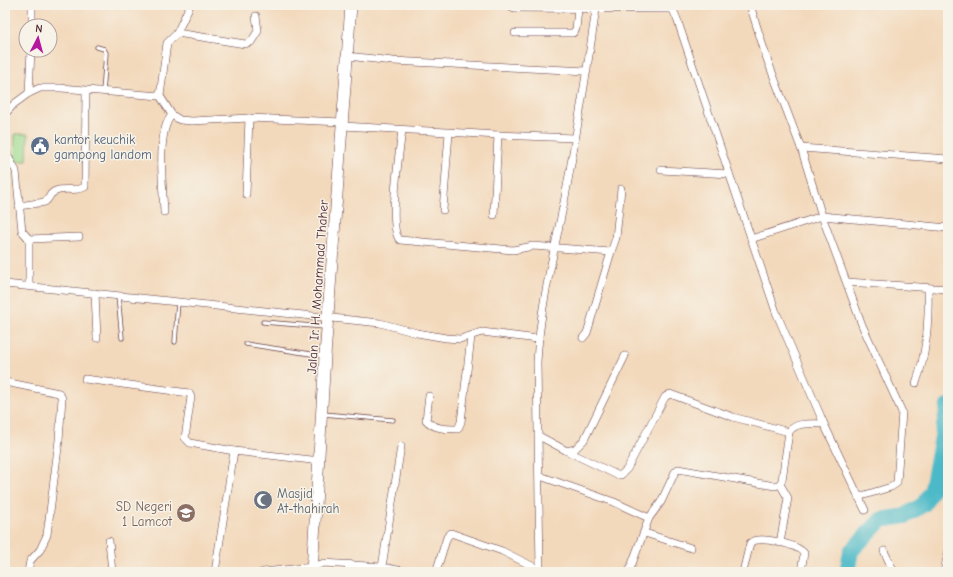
<svg xmlns="http://www.w3.org/2000/svg" width="953" height="577" font-family="'Comic Neue',sans-serif">
<style>
.green{fill:#9fdc90;stroke:#747e5e}
.lines{fill:none;stroke-linecap:round;stroke-linejoin:round}
.river{stroke:#4cb9c7;stroke-width:16}
.lane-casing{stroke:#633b41;stroke-width:5}
.street-casing{stroke:#633b41;stroke-width:8}
.secondary-casing{stroke:#633b41;stroke-width:12}
.lane{stroke:#fff;stroke-width:3.5}
.street{stroke:#fff;stroke-width:7}
.secondary{stroke:#fff;stroke-width:11}
.labels{text-anchor:middle;stroke-width:3;stroke-linejoin:round;paint-order:stroke}
.service-label{font-size:13px;fill:#4e5e75;stroke:#f7f3e8;text-anchor:start}
.street-label{font-size:13px;fill:#4a1f2b;stroke:#f7f3e8}
.worship-label{font-size:13px;fill:#5b616d;stroke:#f7f3e8;text-anchor:start}
.education-label{font-size:13px;fill:#785e54;stroke:#f7f3e8;text-anchor:end}
</style>
<rect width="100%" height="100%" fill="#f7f3e8"/>
<filter id="ink" filterUnits="userSpaceOnUse"><feTurbulence type="fractalNoise" baseFrequency=".025" numOctaves="2"/><feDisplacementMap in="SourceGraphic" scale="8" xChannelSelector="R" yChannelSelector="G"/><feConvolveMatrix kernelMatrix="1 2 1 2 8 2 1 2 1" color-interpolation-filters="sRGB"/></filter>
<filter id="wash" filterUnits="userSpaceOnUse"><feTurbulence type="fractalNoise" baseFrequency=".012" numOctaves="4" result="noise"/><feDisplacementMap in="SourceGraphic" scale="16" xChannelSelector="R" yChannelSelector="G"/><feGaussianBlur stdDeviation="0.9" result="paint"/><feColorMatrix in="noise" values="0 0 0 0 0 0 0 0 0 0 0 0 0 0 0 0 0 1.4 0 .05"/><feComposite in="paint" operator="in"/></filter>
<g filter="url(#wash)">
<rect width="100%" height="100%" fill="#f3d9bc"/>
<polygon class="green" points="15,134 28,134 27,161 14,161"/>
<g class="lines">
<polyline class="river" points="847,572 851,551 881,520 905,516 924,504 932,489 948,406"/>
</g>
</g>
<g filter="url(#ink)">
<g class="lines">
<g class="lane-casing">
<g id="lane">
<polyline points="97,47 104,49 106,53 103,92"/>
<polyline points="118,296 122,338"/>
<polyline points="263,322 325,327"/>
<polyline points="175,342 178,302"/>
<polyline points="246,344 324,356"/>
<polyline points="323,414 393,420"/>
</g>
</g>
<g class="street-casing">
<g id="street">
<polyline points="32,5 32,26"/>
<polyline points="509,5 514,8 672,9"/>
<polyline points="671,5 677,19 776,312 824,424 865,510"/>
<polyline points="750,5 767,59 801,148 948,159"/>
<polyline points="177,33 245,44 251,42 258,31 256,16"/>
<polyline points="515,33 573,33 576,29 578,9"/>
<polyline points="347,56 393,61 587,71"/>
<polyline points="29,93 31,50"/>
<polyline points="160,96 167,43 177,33 190,5"/>
<polyline points="5,114 14,104 29,93 40,88 61,88 160,96 172,115 180,120 192,121 249,118 343,122"/>
<polyline points="343,126 498,135 575,138"/>
<path d="M402,130C400,148 387,230 400,240L513,250L533,246L611,252L587,333L583,338"/>
<polyline points="801,148 822,216 862,325 902,412 897,483 891,487 858,497"/>
<polyline points="5,151 16,171 22,231 29,239 29,286"/>
<polyline points="661,170 729,174"/>
<polyline points="246,194 249,118"/>
<path d="M19,206L45,202C48,200 49,197 51,194C61,185 76,193 85,187L86,91"/>
<polyline points="443,210 449,133"/>
<path d="M164,212C163,189 156,131 172,115"/>
<polyline points="494,215 498,135"/>
<polyline points="29,239 79,237"/>
<polyline points="751,239 822,216 948,228"/>
<polyline points="611,252 616,238 621,189"/>
<polyline points="847,282 948,289"/>
<polyline points="5,284 380,323 417,333 446,338 460,339 482,332 538,339"/>
<polyline points="95,293 97,338"/>
<polyline points="85,379 189,393 191,397 185,438 190,443 234,451 320,461"/>
<polyline points="5,382 59,393 62,398 59,440 47,535 40,550 30,561 28,572"/>
<path d="M916,383C927,353 929,319 928,288"/>
<path d="M429,396L426,420C434,429 446,429 458,429L461,422L471,337"/>
<polyline points="539,436 567,451 575,449 584,440 625,356"/>
<polyline points="567,451 617,475 621,475 627,469 665,397 670,394 733,417 789,432"/>
<polyline points="540,476 614,502 649,518"/>
<polyline points="645,533 691,548"/>
<polyline points="109,541 112,572"/>
<polyline points="780,543 788,498 780,484"/>
<polyline points="884,551 894,572"/>
<polyline points="382,567 401,446"/>
<polyline points="215,572 234,451"/>
<polyline points="263,572 313,567 324,563 382,567 408,572"/>
<polyline points="348,572 349,564"/>
<polyline points="436,572 447,537 451,533 502,551 542,571"/>
<path d="M540,572L537,362C540,305 555,249 566,192C577,131 587,71 596,9"/>
<path d="M629,572L649,518L661,502L675,472L678,469L775,486L780,484L782,480L789,432C796,421 813,424 824,424"/>
<path d="M743,572L750,543C759,535 796,544 804,553L801,572"/>
<polyline points="944,572 948,553"/>
</g>
</g>
<g class="secondary-casing">
<polyline id="secondary" points="312,572 325,356 351,5"/>
</g>
<use href="#lane" class="lane"/>
<use href="#street" class="street"/>
<use href="#secondary" class="secondary"/>
</g>
</g>
<defs>
<g id="civic-disc" transform="scale(1)"><circle r="9.5" fill="#5c6f8a" stroke="#f7f3e8"/><path d="M-.6-6.5H3V-4.5H.6V-3L4-1V1h2V6H-6V1h2V-1L-.6-3ZM-1.2 2.5V6h2.4V2.5Z" fill="#fff"/></g>
<g id="mosque-disc" transform="scale(1)"><circle r="9.5" fill="#6b7280" stroke="#f7f3e8"/><path d="M3.5-4.9A6 6 0 1 0 3.5 4.9A5 5 0 1 1 3.5-4.9Z" fill="#fff"/></g>
<g id="school-disc" transform="scale(1)"><circle r="9.5" fill="#8d6e63" stroke="#f7f3e8"/><path d="M0-5L7-2L0 1L-7-2ZM-4 1L0 2.5L4 1V4Q0 6-4 4Z" fill="#fff"/></g>
</defs>
<g fill-rule="evenodd">
<use href="#civic-disc" x="40" y="146"/>
<use href="#mosque-disc" x="263" y="500"/>
<use href="#school-disc" x="186" y="513"/>
</g>
<g class="labels">
<g class="service-label">
<text x="54" y="144">kantor keuchik<tspan x="54" dy="15">gampong landom</tspan></text>
</g>
<g class="street-label">
<text transform="translate(317 287) rotate(-86)" y="5">Jalan Ir. H. Mohammad Thaher</text>
</g>
<g class="worship-label">
<text x="277" y="498">Masjid<tspan x="277" dy="15">At-thahirah</tspan></text>
</g>
<g class="education-label">
<text x="172" y="511">SD Negeri<tspan x="172" dy="15">1 Lamcot</tspan></text>
</g>
</g>
<rect width="953" height="577" fill="none" stroke="#f7f3e8" stroke-width="20"/>
<g transform="translate(38 38) rotate(6)"><circle r="19" fill="#f7f3e8" stroke="#b29e9c"/>
<path d="M0-3L7 15L0 10L-7 15Z" fill="#b5179e"/>
<text y="-6" font-size="11" font-weight="bold" text-anchor="middle" fill="#4a1f2b">N</text>
</g>
</svg>
